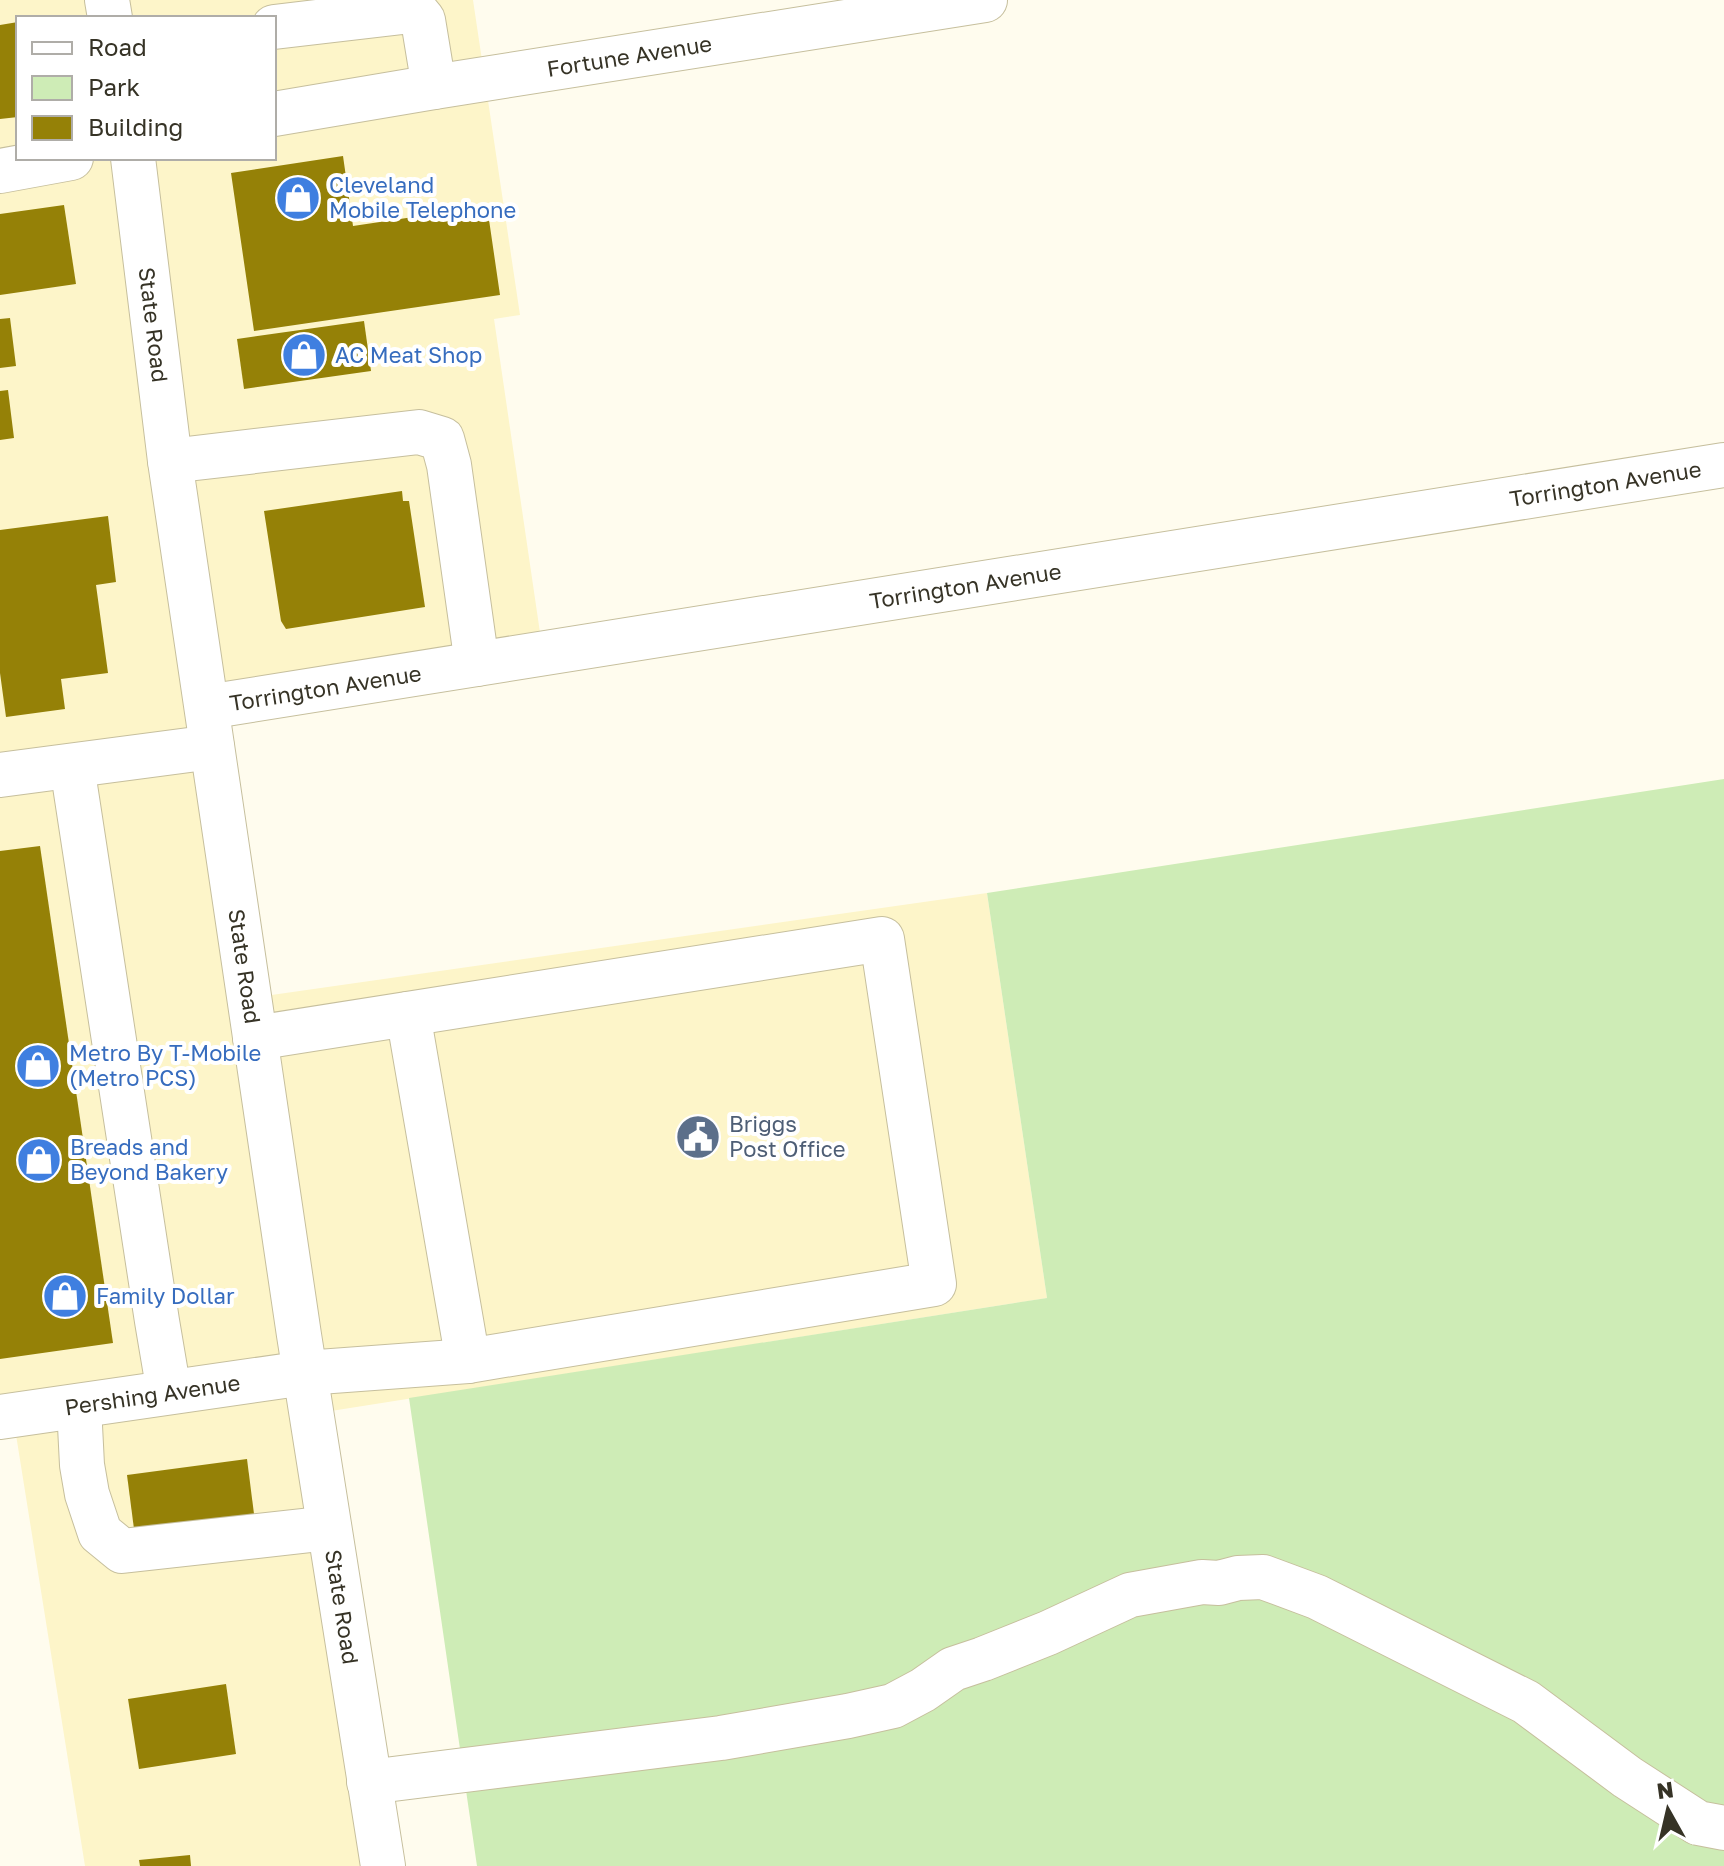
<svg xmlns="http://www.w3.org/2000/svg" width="1724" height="1866" font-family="'Golos Text',sans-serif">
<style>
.built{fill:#fdf5c9;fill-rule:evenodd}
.green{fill:#ceecb6}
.building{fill:#958107}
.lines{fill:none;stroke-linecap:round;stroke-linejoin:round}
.minor-casing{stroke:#c6bf9d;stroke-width:46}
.major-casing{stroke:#c6bf9d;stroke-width:46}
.minor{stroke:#fff;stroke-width:44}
.major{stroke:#fff;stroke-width:44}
.labels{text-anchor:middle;stroke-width:8;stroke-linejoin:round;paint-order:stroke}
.street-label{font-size:22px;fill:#363326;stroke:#fff}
.shop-label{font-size:22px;fill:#366cbe;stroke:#fff;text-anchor:start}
.service-label{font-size:22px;fill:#4e5e75;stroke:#fff;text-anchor:start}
</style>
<rect width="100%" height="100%" fill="#fffcee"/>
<path class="built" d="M0,0H473L520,315L494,319L543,653L207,707L250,998L987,893L1047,1298L312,1414L383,1866H85L13,1416L0,1417ZM18,18H274V158H18Z"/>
<polygon class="green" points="1724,779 1724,1866 477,1866 409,1398 1047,1298 987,893"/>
<g class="building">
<polygon points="18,22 18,117 0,119 0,25"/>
<polygon points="343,156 353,226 487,206 500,295 254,331 231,173"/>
<polygon points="64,205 76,284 0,295 0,214"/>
<polygon points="10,318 16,366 0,368 0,319"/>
<polygon points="364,321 371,371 244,389 237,339"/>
<polygon points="8,390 14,438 0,440 0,391"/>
<polygon points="402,491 403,501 409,501 425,607 286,629 281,621 264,511"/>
<polygon points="108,516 116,582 96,585 108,673 61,679 65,709 6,717 0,673 0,530"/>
<polygon points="40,846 113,1343 0,1359 0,851"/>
<polygon points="247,1459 254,1514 134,1529 127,1475"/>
<polygon points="226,1684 236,1754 139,1769 128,1699"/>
<polygon points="190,1855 191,1866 140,1866 139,1860"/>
</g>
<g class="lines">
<g class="minor-casing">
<g id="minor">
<polyline points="274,27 411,11 418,14 423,20 434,87"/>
<path id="s1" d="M274,114L434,87L985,0"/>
<polyline points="0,171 71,158"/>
<polyline points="170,461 419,432 442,439 449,465 477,664"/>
<path id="s2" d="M207,707L1724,465"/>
<polyline points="72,766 157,1321 169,1392"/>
<polyline points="0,775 212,747"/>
<polyline points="408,1014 468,1361"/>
<polyline points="79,1406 82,1465 87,1494 100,1533 122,1551 329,1528"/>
<path id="s3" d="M0,1417L305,1373L468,1361L934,1284L882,939L255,1038"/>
<polyline points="369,1782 721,1738 848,1716 893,1706 923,1690 953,1669 983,1659 1048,1633 1130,1595 1202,1582 1219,1583 1238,1578 1263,1577 1317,1597 1526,1702 1627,1777 1698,1823 1724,1828"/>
</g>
</g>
<g class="major-casing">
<g id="major">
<polyline points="107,0 110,18"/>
<path id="s4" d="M133,158L170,461L299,1335L383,1866"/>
</g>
</g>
<use href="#minor" class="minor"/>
<use href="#major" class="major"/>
</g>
<defs>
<g id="shop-disc" transform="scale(2.3)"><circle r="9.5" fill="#3f7fe0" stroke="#fff"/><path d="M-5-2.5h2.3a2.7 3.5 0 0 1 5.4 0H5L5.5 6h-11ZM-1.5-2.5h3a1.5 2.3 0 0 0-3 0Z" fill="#fff"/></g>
<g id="civic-disc" transform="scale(2.3)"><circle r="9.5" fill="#5c6f8a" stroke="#fff"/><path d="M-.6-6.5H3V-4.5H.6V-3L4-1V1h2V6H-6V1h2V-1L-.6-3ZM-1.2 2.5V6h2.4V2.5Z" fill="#fff"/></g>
</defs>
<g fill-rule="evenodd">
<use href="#shop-disc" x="298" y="198"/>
<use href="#shop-disc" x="304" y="355"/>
<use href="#shop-disc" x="38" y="1066"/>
<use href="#civic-disc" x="698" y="1137"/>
<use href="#shop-disc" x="39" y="1160"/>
<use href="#shop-disc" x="65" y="1296"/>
</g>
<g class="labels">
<g class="street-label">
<text dy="8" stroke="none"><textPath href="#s1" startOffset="360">Fortune Avenue</textPath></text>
<text dy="8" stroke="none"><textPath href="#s4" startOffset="168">State Road</textPath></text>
<text dy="8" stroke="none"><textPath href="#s2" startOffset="1416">Torrington Avenue</textPath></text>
<text dy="8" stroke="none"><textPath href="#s2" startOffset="768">Torrington Avenue</textPath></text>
<text dy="8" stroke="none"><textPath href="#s2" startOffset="120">Torrington Avenue</textPath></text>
<text dy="8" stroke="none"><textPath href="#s4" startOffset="816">State Road</textPath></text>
<text dy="8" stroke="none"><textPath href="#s3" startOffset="154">Pershing Avenue</textPath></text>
<text dy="8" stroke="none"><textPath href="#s4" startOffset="1464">State Road</textPath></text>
</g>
<g class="shop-label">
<text x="329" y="193">Cleveland<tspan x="329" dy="25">Mobile Telephone</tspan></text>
<text x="335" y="363">AC Meat Shop</text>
<text x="69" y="1061">Metro By T-Mobile<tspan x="69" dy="25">(Metro PCS)</tspan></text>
<text x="70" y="1155">Breads and<tspan x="70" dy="25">Beyond Bakery</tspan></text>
<text x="96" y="1304">Family Dollar</text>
</g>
<g class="service-label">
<text x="729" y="1132">Briggs<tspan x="729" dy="25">Post Office</tspan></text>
</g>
</g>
<rect x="16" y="16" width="260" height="144" fill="#ffffff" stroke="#afada8" stroke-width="2"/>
<rect x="32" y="42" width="40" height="12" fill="#ffffff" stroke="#afada8" stroke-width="2"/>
<text x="88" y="56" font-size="24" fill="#363326">Road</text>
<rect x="32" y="76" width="40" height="24" fill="#ceecb6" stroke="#afada8" stroke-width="2"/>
<text x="88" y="96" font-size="24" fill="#363326">Park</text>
<rect x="32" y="116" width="40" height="24" fill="#958107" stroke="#afada8" stroke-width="2"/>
<text x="88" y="136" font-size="24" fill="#363326">Building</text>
<g transform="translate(1668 1810) rotate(352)" stroke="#ffffff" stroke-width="6" paint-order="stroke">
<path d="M0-6L14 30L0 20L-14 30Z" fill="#363326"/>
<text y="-12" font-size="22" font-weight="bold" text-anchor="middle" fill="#363326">N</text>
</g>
</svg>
